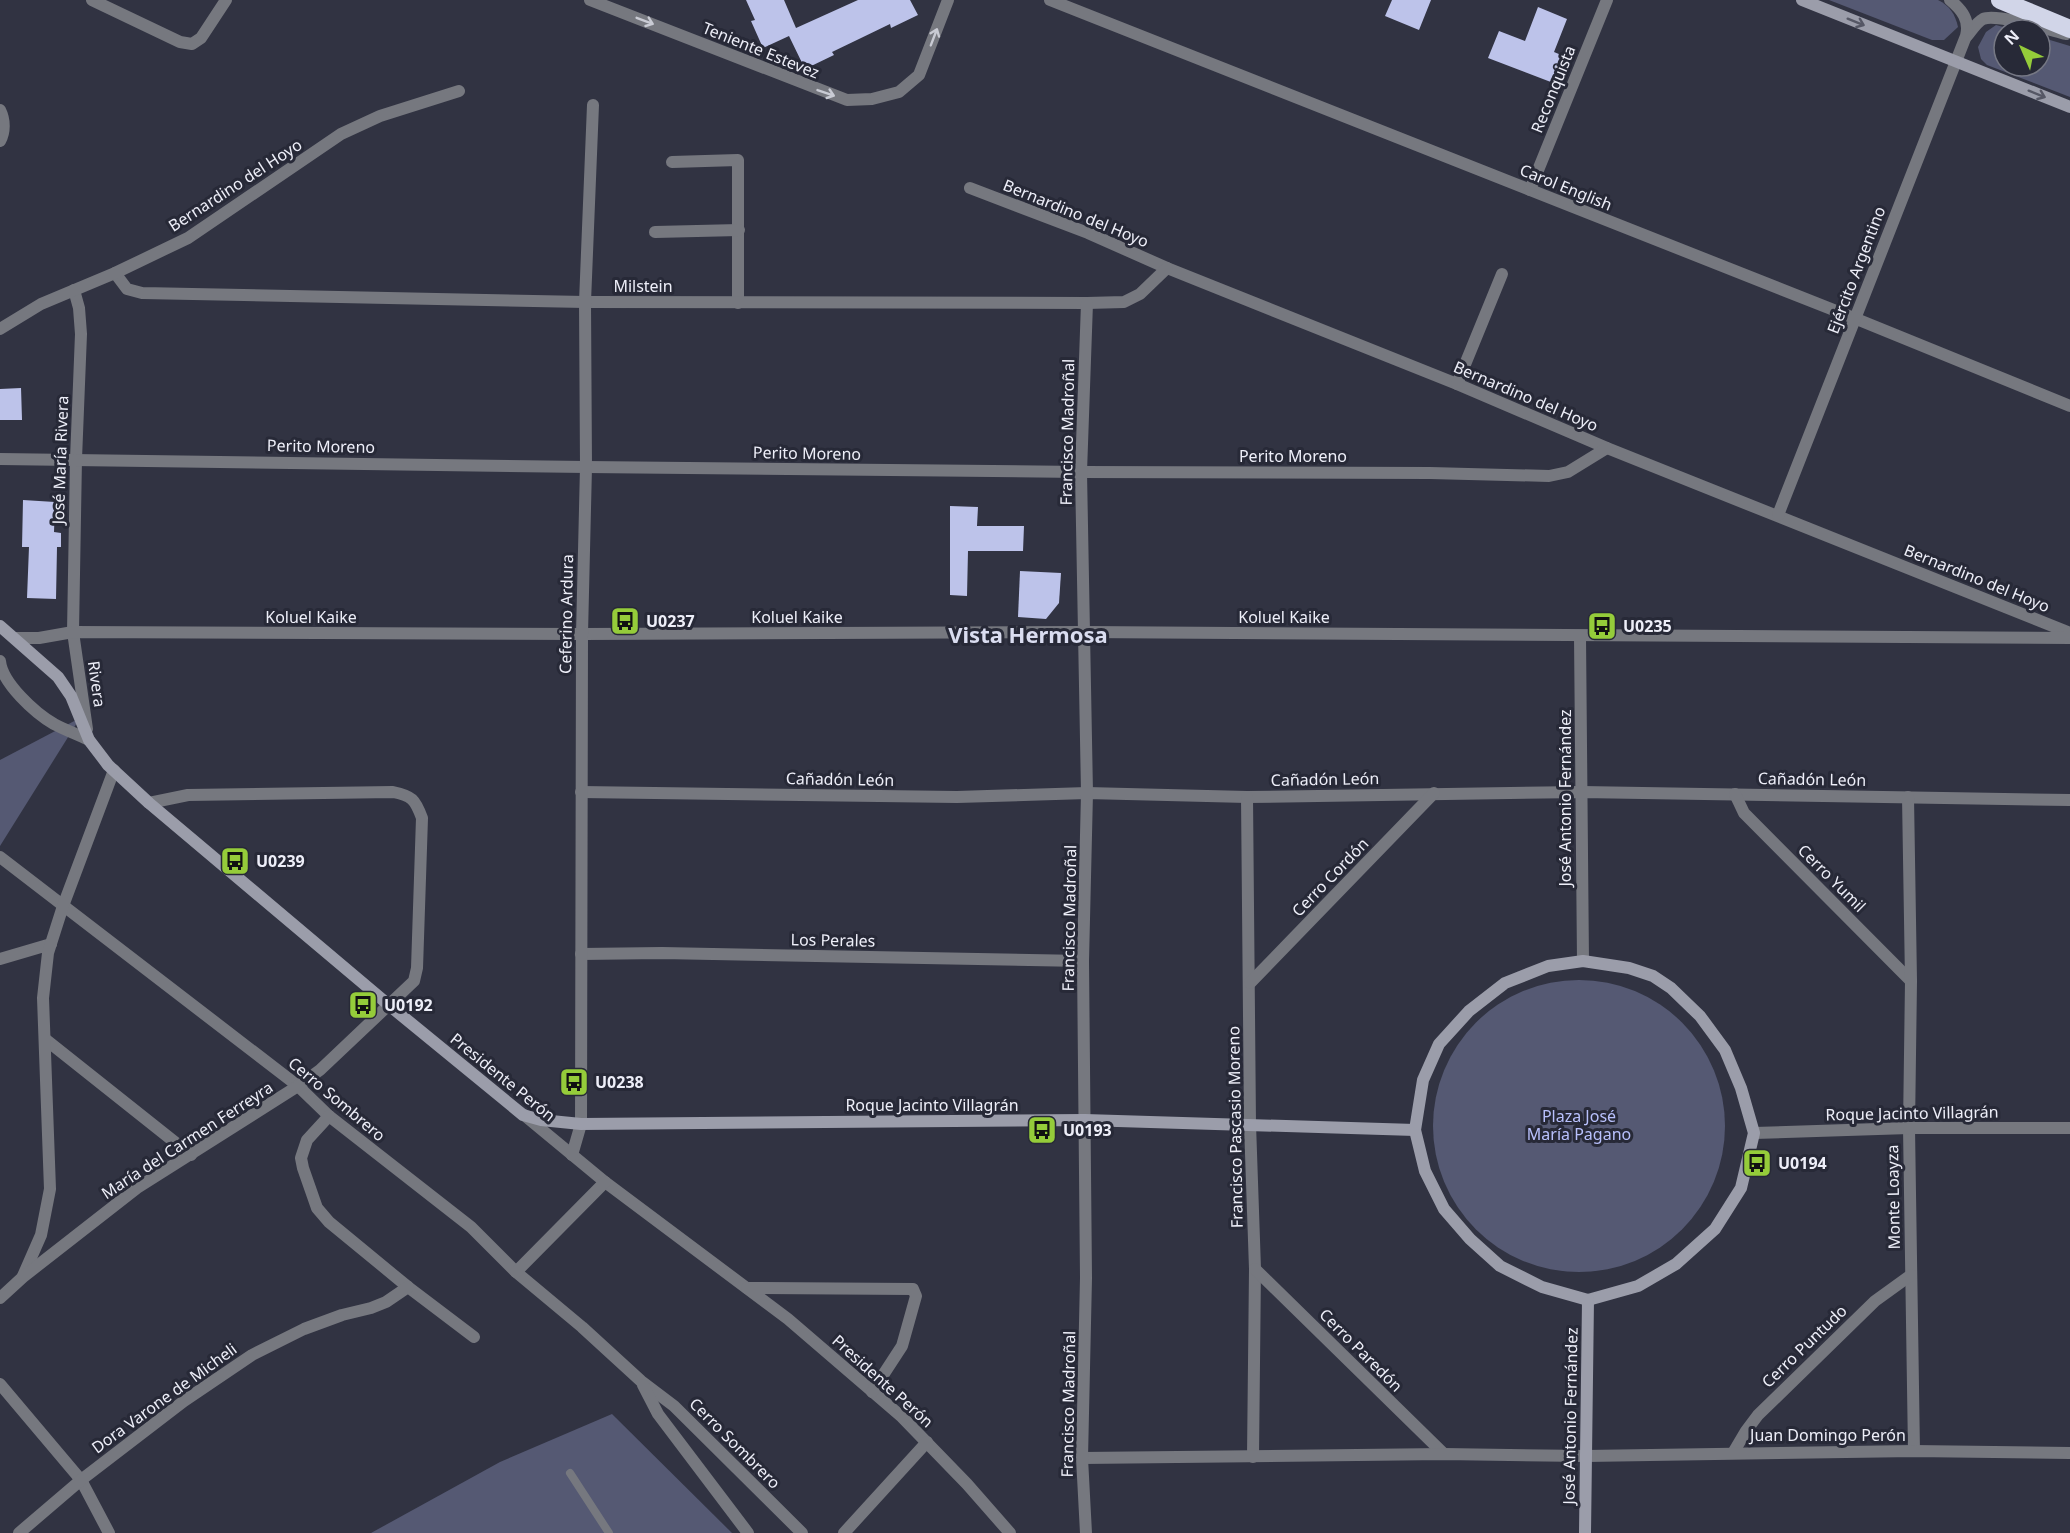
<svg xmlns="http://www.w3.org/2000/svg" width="2070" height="1533" font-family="'Noto Sans',sans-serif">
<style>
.green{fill:#555973}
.building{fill:#bdc3ea}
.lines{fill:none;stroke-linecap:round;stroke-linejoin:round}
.lane{stroke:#76787f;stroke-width:8}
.street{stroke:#76787f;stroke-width:12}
.secondary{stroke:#9b9daa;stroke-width:12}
.highway{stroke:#d1d5e8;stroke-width:18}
.oneway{stroke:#c9cbd4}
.oneway2{stroke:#555765}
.labels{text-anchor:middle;stroke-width:6;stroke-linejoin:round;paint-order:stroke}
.street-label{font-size:16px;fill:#edeef8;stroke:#272937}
.poi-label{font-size:16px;font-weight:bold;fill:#edeef8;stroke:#272937;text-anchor:start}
.park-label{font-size:16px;fill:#b8c0fc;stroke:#272937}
.district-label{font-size:22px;font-weight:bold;fill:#daddf0;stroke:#272937}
</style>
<rect width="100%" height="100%" fill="#313342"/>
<g class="green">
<path d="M1829,0H1938C1950,6 1955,14 1958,27L1944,40H1932Z"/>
<polygon points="1996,25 2014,30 2004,30 2004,66 2040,66 2040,37 2070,46 2070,97 1987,65 1981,59 1978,47 1986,32"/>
<polygon points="80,718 0,846 0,760"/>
<circle cx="1579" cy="1126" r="146"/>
<polygon points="612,1414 732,1533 371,1533 500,1462"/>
</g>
<g class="building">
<polygon points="746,0 784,0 796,28 858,0 910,0 918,15 891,28 890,24 859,39 832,52 834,55 805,69 789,36 763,48 751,21 755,20"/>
<polygon points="1392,0 1431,0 1419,30 1385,16"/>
<polygon points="1538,7 1567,19 1554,52 1566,57 1556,84 1488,58 1499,31 1525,41"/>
<polygon points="21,388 22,420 0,420 0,389"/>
<polygon points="23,500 55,502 54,532 61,533 61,547 57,547 56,599 27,598 29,547 22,547"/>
<polygon points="950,506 978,507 977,526 1024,526 1023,551 968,551 967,596 950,595"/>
<polygon points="1020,571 1061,573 1059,603 1046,619 1018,617"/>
</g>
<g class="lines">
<polyline class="lane" points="570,1473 609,1533"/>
<g class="street">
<polyline points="92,0 180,42 192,44 201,38 226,0"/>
<polyline points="590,0 847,100 872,99 899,92 919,75 948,0"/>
<polyline points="1050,0 1854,318 2070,406"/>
<path d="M1967,36C1972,30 1977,22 1983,19C1996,13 2050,30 2066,34"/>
<path d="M0,110C5,120 5,132 0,141"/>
<polyline points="672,162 738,160 738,303"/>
<polyline points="970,188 1088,233 1167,268 1457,384 1607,448 2070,633"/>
<polyline points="1530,190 1607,0"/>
<polyline points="655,232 739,230"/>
<polyline points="115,273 127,289 142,293 585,302 1087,303 1124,302 1140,294 1167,268"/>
<polyline points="74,290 79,308 81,334 76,459 73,632 87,729"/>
<polyline points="0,329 41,304 115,273 188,238 341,134 380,116 459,91"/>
<polyline points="1457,384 1502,274"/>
<polyline points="0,459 586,467 1081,472 1430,473 1549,476 1568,472 1607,448"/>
<path d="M1778,515L1966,36C1970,20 1962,10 1950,0"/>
<polyline points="1580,636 1583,961"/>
<polyline points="16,638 39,638 73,632 582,634 1084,632 2070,638"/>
<path d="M0,661C2,683 35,713 54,724C65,730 77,734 89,740"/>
<polyline points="581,792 957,797 1087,793 1247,797 1582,792 2070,800"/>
<polyline points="1735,794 1744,813 1911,981"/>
<polyline points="1247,797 1250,1124 1255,1269 1253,1457"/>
<polyline points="1908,797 1911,981 1909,1128 1914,1451"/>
<polyline points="0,857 298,1086 329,1116 471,1227 516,1272 582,1327 641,1381 674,1406 802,1533"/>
<polyline points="581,954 662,953 1083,961"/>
<polyline points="0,959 51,944"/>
<polyline points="1250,983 1434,793"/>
<polyline points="45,1039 191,1155"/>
<polyline points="524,1115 605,1182 788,1319 902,1417 967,1484 1010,1533"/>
<polyline points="329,1116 307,1140 301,1158 303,1168 317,1208 329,1222 408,1287 474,1337"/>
<polyline points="1754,1133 1909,1128 2070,1128"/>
<polyline points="572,1155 581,1124 582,634 586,467 585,302 593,105"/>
<polyline points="1255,1269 1444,1454"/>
<polyline points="516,1272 605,1182"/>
<polyline points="23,1276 41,1235 50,1189 43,998 48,953 63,906 114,770"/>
<polyline points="747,1288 913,1289 916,1296 902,1346 872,1392"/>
<path d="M0,1298L23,1277L137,1188L298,1086L320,1070L414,981L417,968L422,818C415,799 412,796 393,792L188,795L149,803"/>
<polyline points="0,1384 81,1480 109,1533"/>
<polyline points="643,1385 658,1414 748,1533"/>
<polyline points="1733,1453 1746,1431 1758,1415 1875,1301 1911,1275"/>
<polyline points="1082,1458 1444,1454 1586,1456 1914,1451 2070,1453"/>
<polyline points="19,1533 81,1480 184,1401 252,1355 304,1329 342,1315 371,1308 386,1302 408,1287"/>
<polyline points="844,1533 927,1442"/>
<polyline points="1086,1533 1082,1458 1086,1278 1083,961 1087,793 1081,472 1087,303"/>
</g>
<g class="secondary">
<polyline points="1802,0 2070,107"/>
<polyline points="0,626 58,677 71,696 89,740 108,765 149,803 390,1006 523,1115 541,1120 581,1124 1085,1120 1415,1130"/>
<polygon points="1583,961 1629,968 1653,976 1671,988 1700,1016 1725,1050 1741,1088 1754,1133 1741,1188 1715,1229 1676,1264 1638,1286 1588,1300 1542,1287 1500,1266 1470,1239 1444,1209 1425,1171 1415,1130 1423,1080 1439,1044 1469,1011 1505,983 1548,966"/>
<polyline points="1585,1533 1588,1300"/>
</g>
<polyline class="highway" points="2000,0 2070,29"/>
</g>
<defs><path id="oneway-shaft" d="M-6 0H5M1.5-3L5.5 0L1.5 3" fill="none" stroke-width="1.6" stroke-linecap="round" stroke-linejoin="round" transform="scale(1.5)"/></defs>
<g class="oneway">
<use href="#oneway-shaft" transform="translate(645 21) rotate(21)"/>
<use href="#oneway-shaft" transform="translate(934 37) rotate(-69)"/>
<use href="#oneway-shaft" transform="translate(826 93) rotate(19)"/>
</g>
<g class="oneway2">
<use href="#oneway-shaft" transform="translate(1856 22) rotate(22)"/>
<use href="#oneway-shaft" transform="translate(2037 94) rotate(22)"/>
</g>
<defs>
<g id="bus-square" transform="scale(1.5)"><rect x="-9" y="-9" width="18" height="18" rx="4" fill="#95cc3a" stroke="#272937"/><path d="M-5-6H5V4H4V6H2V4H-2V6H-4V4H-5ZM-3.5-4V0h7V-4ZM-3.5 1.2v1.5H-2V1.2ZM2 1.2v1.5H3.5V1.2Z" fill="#111"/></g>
</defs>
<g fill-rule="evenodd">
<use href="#bus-square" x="625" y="621"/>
<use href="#bus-square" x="1602" y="626"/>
<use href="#bus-square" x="235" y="861"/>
<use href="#bus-square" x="363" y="1005"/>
<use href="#bus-square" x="574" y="1082"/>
<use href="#bus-square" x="1042" y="1130"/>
<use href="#bus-square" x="1757" y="1163"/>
</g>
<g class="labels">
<g class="street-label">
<text transform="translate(761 50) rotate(22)" y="6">Teniente Estevez</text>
<text transform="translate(1553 89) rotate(-68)" y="6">Reconquista</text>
<text transform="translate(235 185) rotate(-33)" y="6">Bernardino del Hoyo</text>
<text transform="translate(1566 187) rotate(22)" y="6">Carol English</text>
<text transform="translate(1076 213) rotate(22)" y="6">Bernardino del Hoyo</text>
<text transform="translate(1856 270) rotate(-69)" y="6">Ejército Argentino</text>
<text x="643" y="292">Milstein</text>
<text transform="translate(1526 396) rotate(23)" y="6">Bernardino del Hoyo</text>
<text transform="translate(1067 432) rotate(-89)" y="6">Francisco Madroñal</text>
<text transform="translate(321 446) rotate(1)" y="6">Perito Moreno</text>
<text transform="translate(807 453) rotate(1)" y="6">Perito Moreno</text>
<text x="1293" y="462">Perito Moreno</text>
<text transform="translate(60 460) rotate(-88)" y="6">José María Rivera</text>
<text transform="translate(1977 578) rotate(22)" y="6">Bernardino del Hoyo</text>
<text transform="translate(566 614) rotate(-89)" y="6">Ceferino Ardura</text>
<text x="311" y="623">Koluel Kaike</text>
<text x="797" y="623">Koluel Kaike</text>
<text x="1284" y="623">Koluel Kaike</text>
<text transform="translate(97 684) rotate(82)" y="6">Rivera</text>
<text transform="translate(840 779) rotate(1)" y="6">Cañadón León</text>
<text transform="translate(1325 779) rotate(-1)" y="6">Cañadón León</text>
<text transform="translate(1812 779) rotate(1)" y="6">Cañadón León</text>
<text transform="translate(1565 798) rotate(-90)" y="6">José Antonio Fernández</text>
<text transform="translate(1330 877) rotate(-46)" y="6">Cerro Cordón</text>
<text transform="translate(1832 878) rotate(45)" y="6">Cerro Yumil</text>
<text transform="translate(1069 918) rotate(-89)" y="6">Francisco Madroñal</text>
<text transform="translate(833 940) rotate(1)" y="6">Los Perales</text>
<text transform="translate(503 1077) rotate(39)" y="6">Presidente Perón</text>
<text transform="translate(337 1099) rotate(40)" y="6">Cerro Sombrero</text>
<text x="932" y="1111">Roque Jacinto Villagrán</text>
<text transform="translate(1912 1113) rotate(-1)" y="6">Roque Jacinto Villagrán</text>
<text transform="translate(1235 1127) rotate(-91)" y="6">Francisco Pascasio Moreno</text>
<text transform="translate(187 1140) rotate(-33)" y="6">María del Carmen Ferreyra</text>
<text transform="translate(1893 1197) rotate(-91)" y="6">Monte Loayza</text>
<text transform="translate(1804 1346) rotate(-44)" y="6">Cerro Puntudo</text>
<text transform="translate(1361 1350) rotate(45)" y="6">Cerro Paredón</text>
<text transform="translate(883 1381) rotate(42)" y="6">Presidente Perón</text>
<text transform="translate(164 1398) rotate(-36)" y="6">Dora Varone de Micheli</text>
<text transform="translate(1068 1404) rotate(-89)" y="6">Francisco Madroñal</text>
<text transform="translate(1570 1416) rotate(-89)" y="6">José Antonio Fernández</text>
<text x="1828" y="1441">Juan Domingo Perón</text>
<text transform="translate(735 1443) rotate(45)" y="6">Cerro Sombrero</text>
</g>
<g class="poi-label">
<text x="646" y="627">U0237</text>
<text x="1623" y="632">U0235</text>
<text x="256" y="867">U0239</text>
<text x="384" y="1011">U0192</text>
<text x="595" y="1088">U0238</text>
<text x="1063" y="1136">U0193</text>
<text x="1778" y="1169">U0194</text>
</g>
<g class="park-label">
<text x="1579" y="1122">Plaza José<tspan x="1579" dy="18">María Pagano</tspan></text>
</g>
<g class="district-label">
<text x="1028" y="643">Vista Hermosa</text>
</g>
</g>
<g transform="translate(2022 48) rotate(316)"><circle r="28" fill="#272937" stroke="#767884" stroke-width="1.5"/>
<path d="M0-4.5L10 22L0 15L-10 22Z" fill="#95cc3a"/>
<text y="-9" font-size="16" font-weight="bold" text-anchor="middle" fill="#edeef8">N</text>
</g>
</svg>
